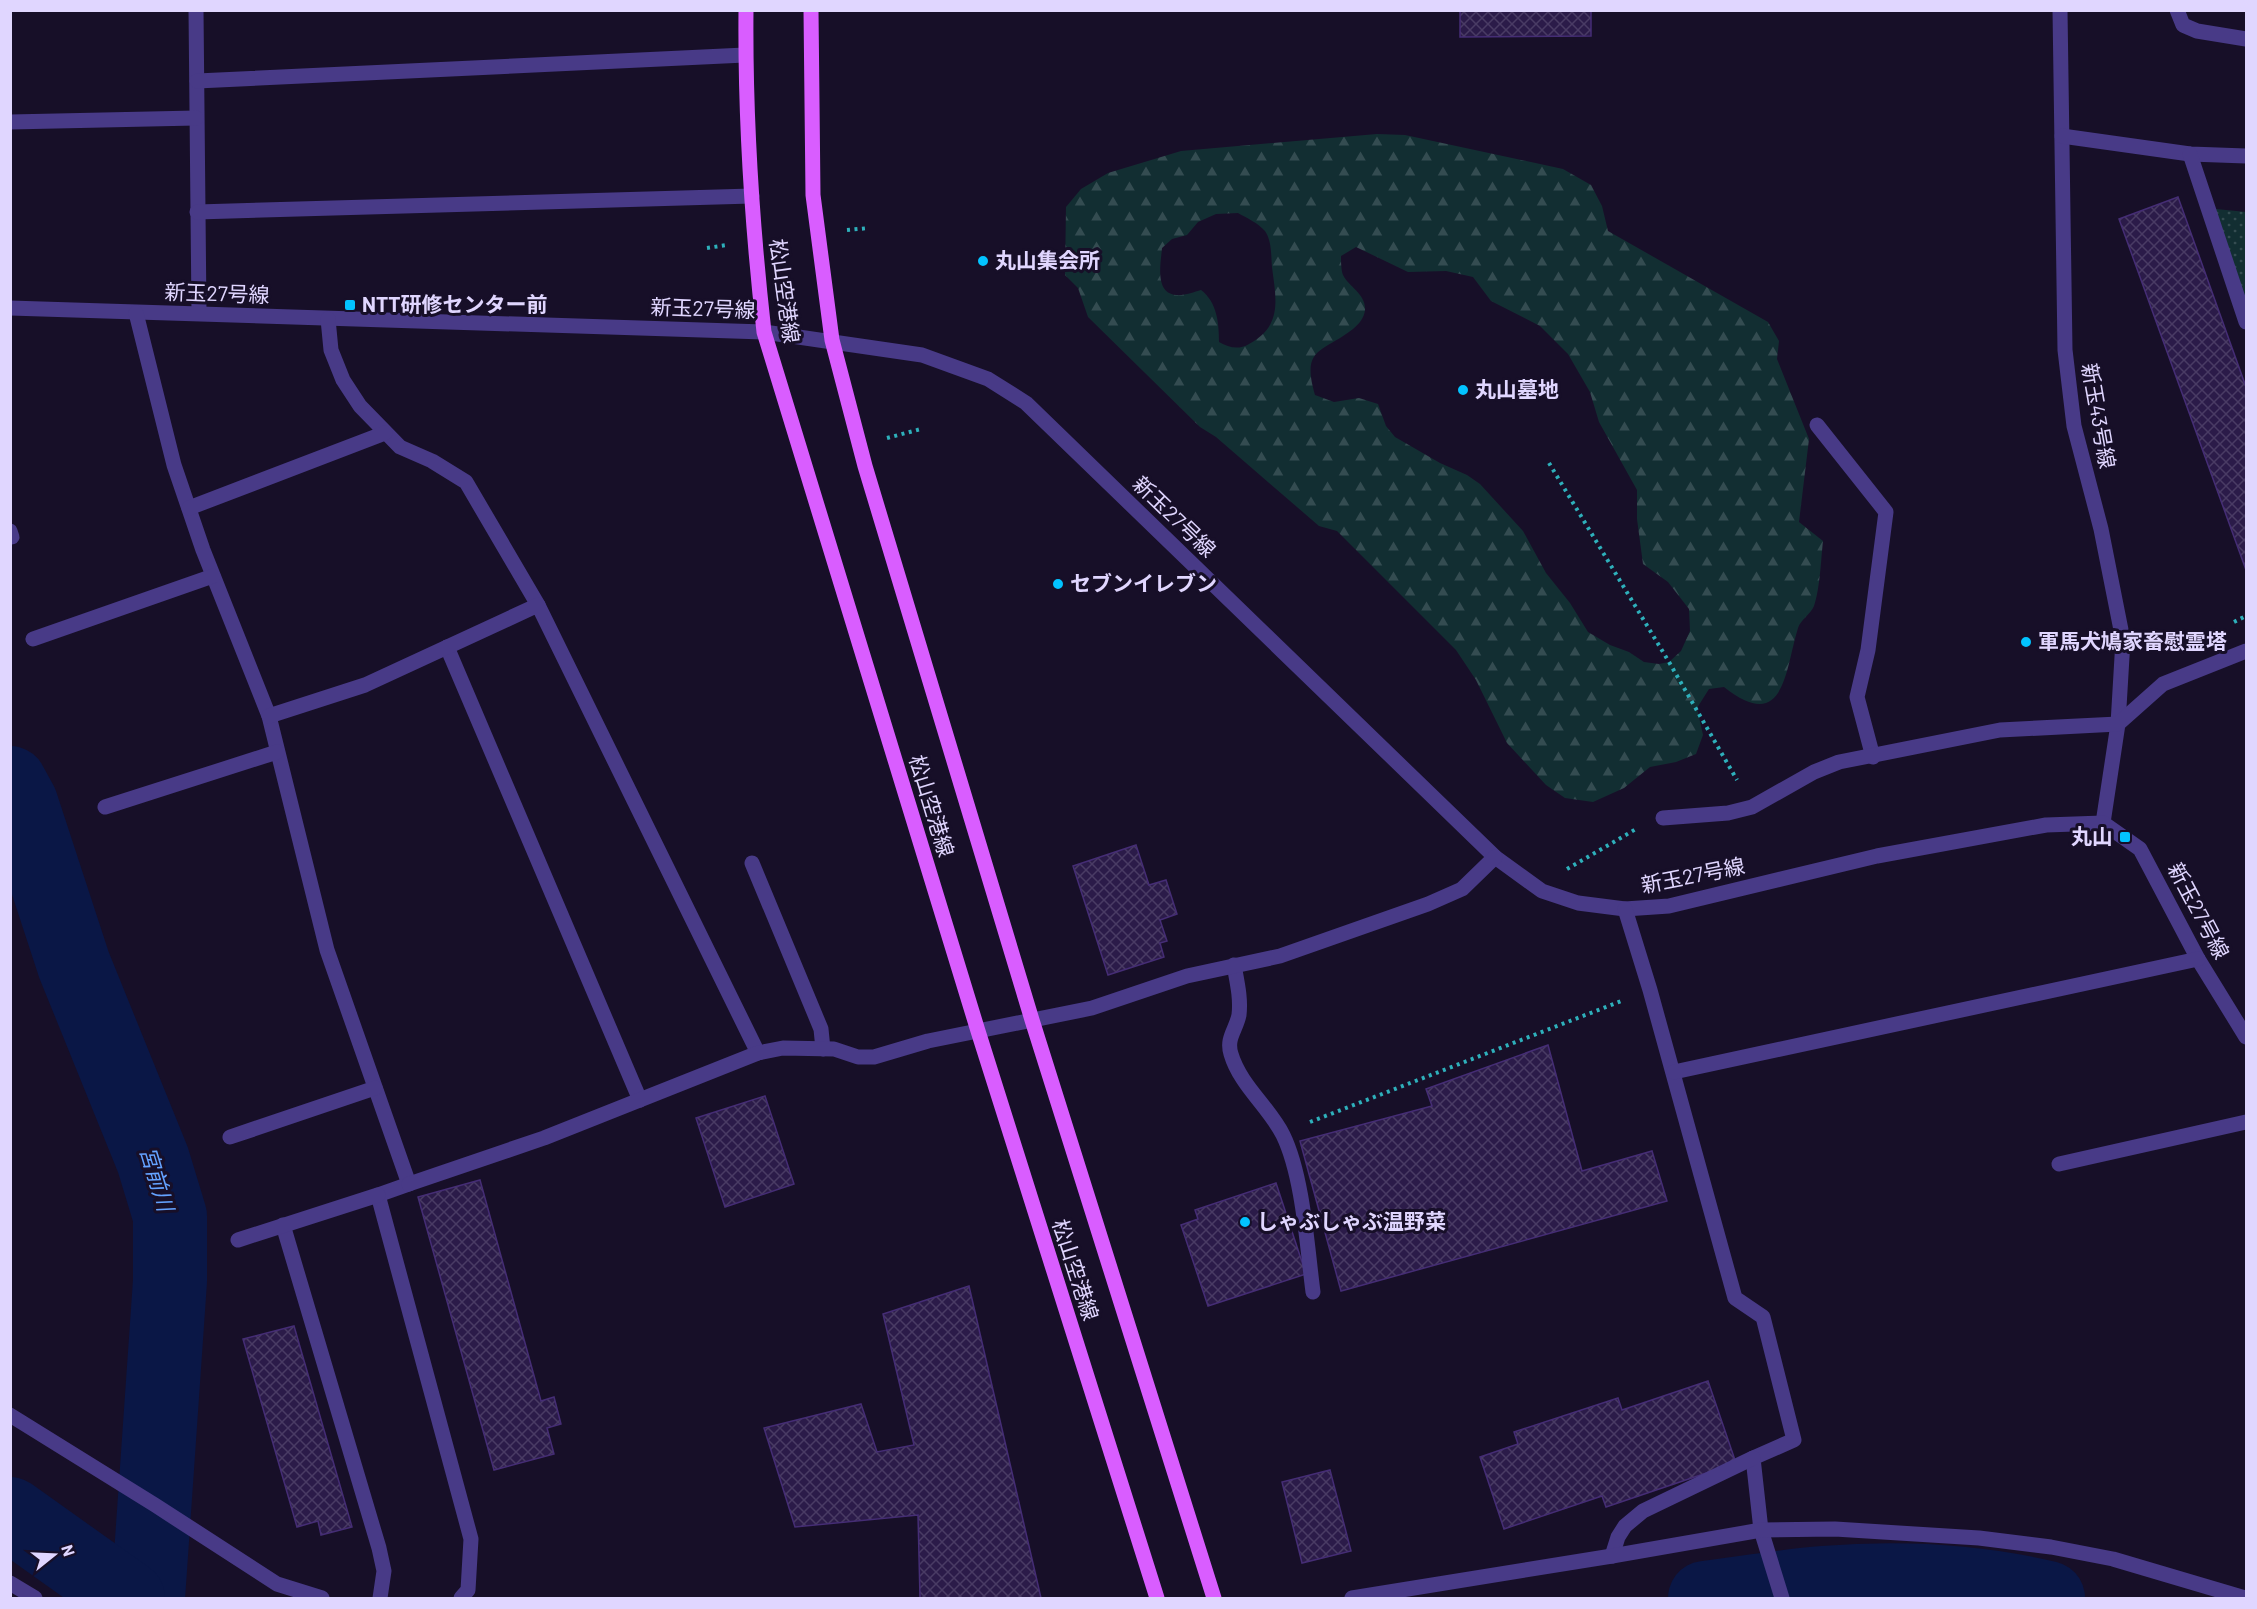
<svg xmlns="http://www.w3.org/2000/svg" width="2257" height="1609" font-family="Barlow,'Noto Sans JP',sans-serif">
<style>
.green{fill:url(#green-dots)}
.forest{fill:url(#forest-firs);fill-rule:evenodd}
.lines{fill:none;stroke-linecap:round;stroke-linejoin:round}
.river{stroke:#0a1746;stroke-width:74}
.building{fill:url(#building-cross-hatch);stroke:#452d75;stroke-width:1.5}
.path{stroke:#2eb0bb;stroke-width:4;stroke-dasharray:3 4.5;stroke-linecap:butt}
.street{stroke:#483a87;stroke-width:15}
.primary{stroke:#d95dff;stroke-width:15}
.poi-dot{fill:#02c3ff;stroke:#170f28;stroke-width:2}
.labels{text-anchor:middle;stroke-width:6;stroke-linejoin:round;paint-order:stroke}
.poi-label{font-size:21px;font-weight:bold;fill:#e0d6ff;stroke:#170f28;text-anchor:start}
.street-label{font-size:21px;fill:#e0d6ff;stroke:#170f28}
.water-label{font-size:22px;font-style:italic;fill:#64a2ff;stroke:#170f28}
</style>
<defs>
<pattern id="green-dots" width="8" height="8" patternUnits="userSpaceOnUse" patternTransform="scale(1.5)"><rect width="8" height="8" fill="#122e32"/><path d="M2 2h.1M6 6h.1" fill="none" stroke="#344c51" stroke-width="1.8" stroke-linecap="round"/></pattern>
<pattern id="forest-firs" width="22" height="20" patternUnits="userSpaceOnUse" patternTransform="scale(1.5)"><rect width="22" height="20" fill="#122e32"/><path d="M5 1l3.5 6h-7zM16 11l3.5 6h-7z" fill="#344c51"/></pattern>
<pattern id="building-cross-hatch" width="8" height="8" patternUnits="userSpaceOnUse" patternTransform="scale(1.5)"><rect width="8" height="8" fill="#2b1b49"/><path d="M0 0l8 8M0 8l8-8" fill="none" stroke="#493b64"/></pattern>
</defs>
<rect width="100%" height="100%" fill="#170f28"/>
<polygon class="green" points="2206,208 2246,212 2246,325"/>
<path class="forest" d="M1377,134L1405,135L1563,169L1591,185L1602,206L1608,231L1768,322L1779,341L1777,359L1809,439L1799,522L1823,541C1821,559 1820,589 1814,606C1811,614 1801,619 1798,628C1785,670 1785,735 1724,687L1709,689L1697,708L1703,735L1696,754L1676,762L1650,767L1624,788L1593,802L1565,798L1546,785L1507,743L1476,680L1456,650L1337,531L1319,526L1216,437L1200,427L1088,317L1078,288L1065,275L1066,207L1081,189L1108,173L1181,151ZM1238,213C1247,218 1258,223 1265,231C1272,241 1271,256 1272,267C1276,299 1283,326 1249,344C1239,350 1229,348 1219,342C1219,323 1217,302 1201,290C1194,292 1184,296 1176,295C1154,293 1161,262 1162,248L1172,239L1187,235L1198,222L1216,214ZM1356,247L1408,272L1446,271L1473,277L1491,301L1540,326L1568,354L1590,392L1599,422L1637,490V519L1643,564L1668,582L1689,609L1690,631L1681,651L1669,662L1659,664L1644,662L1629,652L1610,645L1588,632L1570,603L1546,573L1523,531L1480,484L1467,475L1440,463L1395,437L1386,426L1378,404L1359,398L1334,402L1315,395C1301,347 1322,353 1353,329C1359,324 1364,318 1365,310C1366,294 1349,287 1343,275C1341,270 1341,261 1341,256Z"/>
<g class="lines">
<g class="river">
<polyline points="10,783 21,803 74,965 153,1160 170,1216 170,1281 148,1598"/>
<polyline points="10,1514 128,1598"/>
<path d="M1705,1598C1745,1593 1784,1586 1824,1583C1898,1577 1976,1581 2048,1598"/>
</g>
</g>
<g class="building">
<polygon points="1460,10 1591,10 1591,36 1460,37"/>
<polygon points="2178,197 2246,387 2246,570 2119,219"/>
<polygon points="1136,845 1149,885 1166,880 1177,914 1160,920 1167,941 1160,943 1164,957 1108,975 1073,866"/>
<polygon points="1548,1045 1582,1171 1652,1151 1667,1201 1341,1291 1300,1141 1432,1106 1426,1089"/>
<polygon points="765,1096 794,1184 725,1207 696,1118"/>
<polygon points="480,1180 541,1401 554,1397 561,1424 547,1428 554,1454 494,1470 418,1197"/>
<polygon points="1276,1183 1306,1274 1208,1306 1181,1225 1198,1219 1195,1210"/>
<polygon points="969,1286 1041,1598 920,1598 918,1515 795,1527 764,1428 861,1404 877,1452 914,1445 883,1314"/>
<polygon points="294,1326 352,1527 321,1535 318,1521 297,1527 243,1339"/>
<polygon points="1708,1381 1736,1463 1606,1507 1602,1496 1504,1529 1480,1457 1518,1444 1514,1432 1618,1398 1622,1410"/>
<polygon points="1330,1470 1351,1551 1302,1563 1282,1482"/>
</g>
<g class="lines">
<g class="path">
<polyline points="847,230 869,228"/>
<polyline points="707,248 727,245"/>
<polyline points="887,438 921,429"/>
<polyline points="1549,463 1669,662 1737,780"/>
<polyline points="2234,622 2246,616"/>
<polyline points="1567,869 1636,829"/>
<polyline points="1310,1122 1624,1000"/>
</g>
<g class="street">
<polyline points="196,10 199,313"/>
<polyline points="2060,10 2065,350 2074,426 2101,529 2123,640 2118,724 2103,823"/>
<polyline points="2177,10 2183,25 2197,31 2246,39"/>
<polyline points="197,81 745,55"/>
<polyline points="10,122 196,118"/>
<polyline points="2062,136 2190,154 2246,156"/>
<polyline points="2190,154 2246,322"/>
<polyline points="197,212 752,196"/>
<polyline points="10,308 764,332 922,355 988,379 1026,403 1495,857 1542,891 1578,903 1625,909 1669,906 1877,856 2046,825 2103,823 2140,849 2198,959 2246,1037"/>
<polyline points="136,313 174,465 203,550 269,716 327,950 409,1184 378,1195 471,1539 468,1590 461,1598"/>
<polyline points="328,319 331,350 343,380 360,406 400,447 432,461 466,482 538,605"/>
<polyline points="1817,425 1886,512 1868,650 1857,697 1873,757"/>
<polyline points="189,508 385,433"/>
<polyline points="10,531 12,537"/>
<polyline points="33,639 213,576"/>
<polyline points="447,647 640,1100"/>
<polyline points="269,716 365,685 538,605 758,1053"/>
<polyline points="105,807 277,752"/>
<polyline points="1663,818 1728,813 1752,807 1814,772 1839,762 2000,730 2118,724 2163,684 2246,651"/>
<polyline points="752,863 821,1029 823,1049"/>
<polyline points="1625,909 1650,990 1735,1298 1763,1317 1794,1440 1753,1458 1761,1530 1782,1598"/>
<path d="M1234,965C1237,982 1241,998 1239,1015C1236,1030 1226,1038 1231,1054C1240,1085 1269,1107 1283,1135C1303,1176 1307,1246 1313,1292"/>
<polyline points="1674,1072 2198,959"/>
<polyline points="230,1137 375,1088"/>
<polyline points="2059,1164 2246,1122"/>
<polyline points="409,1184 544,1138 758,1053 783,1048 834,1049 858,1057 874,1057 928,1041 1092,1008 1187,976 1280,956 1428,904 1462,889 1495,857"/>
<polyline points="283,1225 379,1548 384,1571 380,1598"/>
<polyline points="238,1240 378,1195"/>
<polyline points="10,1415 155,1505 277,1584 322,1598"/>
<polyline points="1612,1556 1618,1537 1625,1526 1643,1511 1753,1458"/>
<polyline points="10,1583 35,1598"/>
<polyline points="1352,1598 1612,1556 1761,1530 1835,1529 1979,1538 2051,1547 2113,1559 2245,1598"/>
</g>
<g class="primary">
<path d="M746,10C745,118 752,225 764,332L978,1031L1157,1598"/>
<polyline points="811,10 813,195 832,340 865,466 1032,1020 1214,1598"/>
</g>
</g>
<g class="poi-dot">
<circle cx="983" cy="261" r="6"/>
<rect x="344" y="299" width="12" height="12" rx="3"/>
<circle cx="1463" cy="390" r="6"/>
<circle cx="1058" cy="584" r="6"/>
<circle cx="2026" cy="642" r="6"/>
<rect x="2119" y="831" width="12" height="12" rx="3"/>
<circle cx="1245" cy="1222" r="6"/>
</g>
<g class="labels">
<g class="poi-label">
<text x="995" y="268">丸山集会所</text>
<text x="362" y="312">NTT研修センター前</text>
<text x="1475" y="397">丸山墓地</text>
<text x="1070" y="591">セブンイレブン</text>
<text x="2038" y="649">軍馬犬鳩家畜慰霊塔</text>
<text x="2113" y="844" text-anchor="end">丸山</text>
<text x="1257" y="1229">しゃぶしゃぶ温野菜</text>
</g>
<g class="street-label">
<text transform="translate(784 291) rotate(82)" y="7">松山空港線</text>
<text transform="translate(217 294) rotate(2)" y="7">新玉27号線</text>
<text transform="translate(703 309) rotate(2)" y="7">新玉27号線</text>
<text transform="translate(2098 416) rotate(80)" y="7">新玉43号線</text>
<text transform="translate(1174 517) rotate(44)" y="7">新玉27号線</text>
<text transform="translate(931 806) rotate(73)" y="7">松山空港線</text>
<text transform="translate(1693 876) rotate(-11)" y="7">新玉27号線</text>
<text transform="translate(2198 911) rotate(62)" y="7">新玉27号線</text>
<text transform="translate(1075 1270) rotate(72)" y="7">松山空港線</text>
</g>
<g class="water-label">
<text transform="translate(157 1179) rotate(73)" y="8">宮前川</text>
</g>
</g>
<rect width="2257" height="1609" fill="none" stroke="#e0d6ff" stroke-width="24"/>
<g transform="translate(54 1555) rotate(72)" stroke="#170f28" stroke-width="4.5" paint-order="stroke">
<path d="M0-4.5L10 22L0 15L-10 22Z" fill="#e0d6ff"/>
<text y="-9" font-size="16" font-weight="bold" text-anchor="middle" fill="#e0d6ff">N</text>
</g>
</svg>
